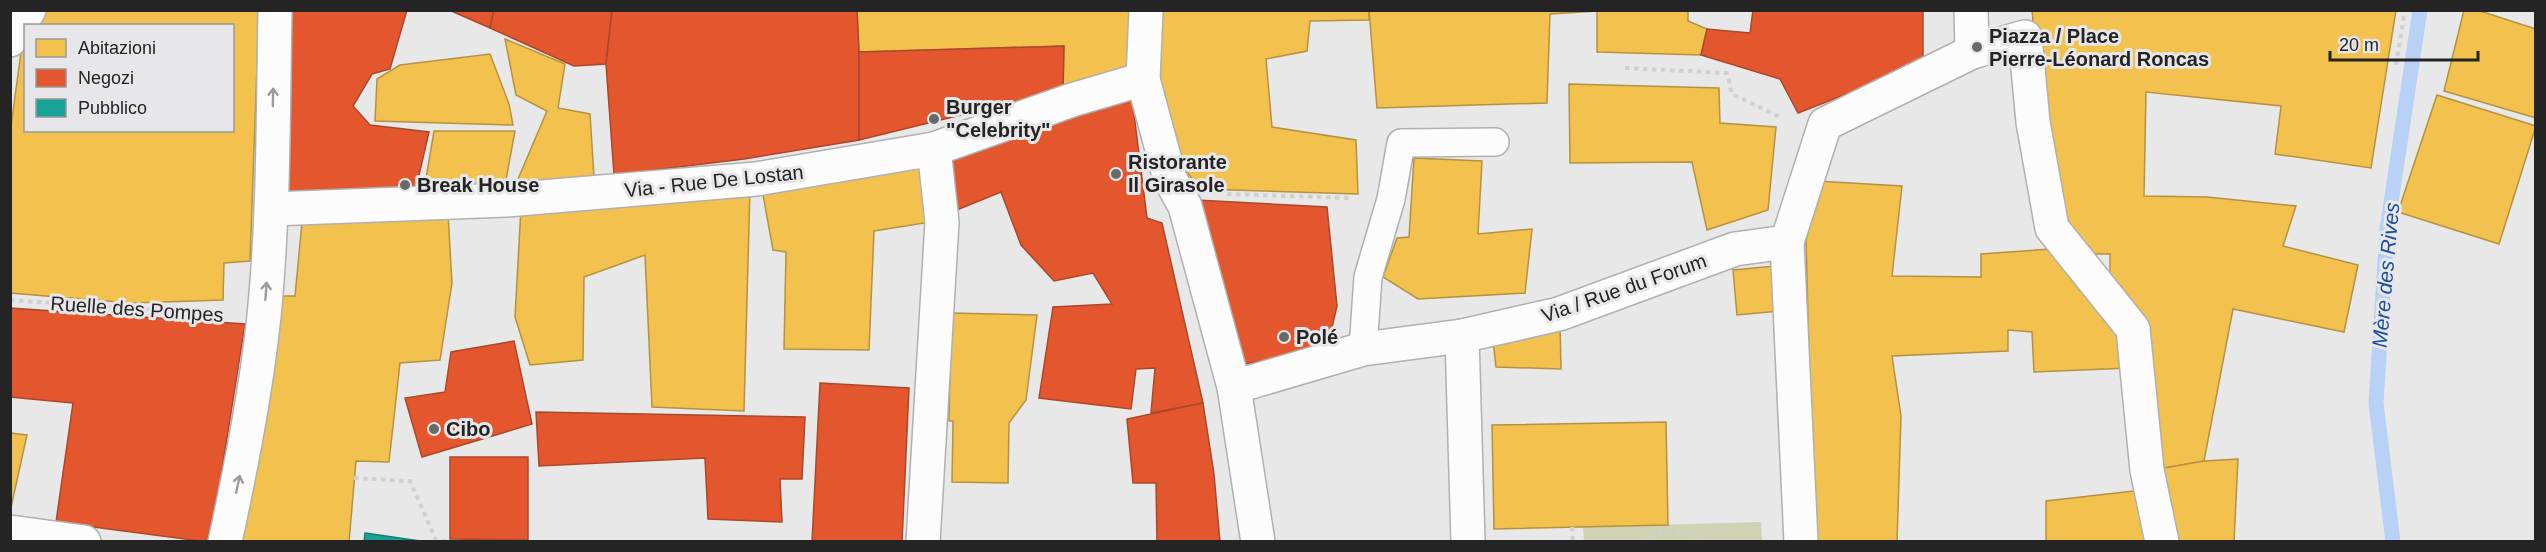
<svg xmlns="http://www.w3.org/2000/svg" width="2546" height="552" font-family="Arial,sans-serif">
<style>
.green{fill:#d0d3b3}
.homes{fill:#f2c14e;stroke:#b49241;stroke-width:1.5}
.shops{fill:#e4572e;stroke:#aa482b;stroke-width:1.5}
.public{fill:#17a398;stroke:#1b7d75;stroke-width:1.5}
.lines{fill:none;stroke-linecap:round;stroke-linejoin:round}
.stream{stroke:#b8d1f7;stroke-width:15}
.lane-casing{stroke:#b0b0b0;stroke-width:30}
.street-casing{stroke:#b0b0b0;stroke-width:36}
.path{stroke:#d0d0d0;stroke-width:4;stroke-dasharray:4.5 4.5;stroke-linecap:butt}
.lane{stroke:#fcfcfc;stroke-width:27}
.street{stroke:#fcfcfc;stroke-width:33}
.oneway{stroke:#9b9b9b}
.poi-dot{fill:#696969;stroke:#e7e7e9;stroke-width:2}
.labels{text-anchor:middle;stroke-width:6;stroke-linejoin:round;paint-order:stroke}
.poi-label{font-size:20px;font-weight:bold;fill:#242424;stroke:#e7e7e9;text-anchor:start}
.street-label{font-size:20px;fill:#242424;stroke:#e7e7e9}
.water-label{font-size:21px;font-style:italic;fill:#1a4e9a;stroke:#e7e7e9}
</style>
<rect width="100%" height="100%" fill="#e8e8e8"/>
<polygon class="green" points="1761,522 1762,541 1584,541 1583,527"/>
<g class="homes">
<polygon points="46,10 259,10 250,261 224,263 223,300 131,303 10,293 10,134 21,52 26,45 26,130 232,130 232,26 37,26"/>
<polygon points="857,10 1130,10 1131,70 1063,90 1064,46 859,52"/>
<polygon points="1159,10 1369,10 1369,20 1310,21 1307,51 1266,59 1272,127 1356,140 1358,194 1200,189 1180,163 1155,82"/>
<polygon points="1369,10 1597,10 1597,11 1550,14 1547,103 1377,108"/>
<polygon points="1688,10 1688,21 1707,29 1701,55 1597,52 1597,10"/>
<polygon points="2032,10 2396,10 2371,168 2275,154 2281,106 2146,92 2144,196 2207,197 2296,206 2283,246 2358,265 2344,332 2233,309 2204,461 2153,470 2110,286 2110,254 2085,254 2057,227 2042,123"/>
<polygon points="2464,10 2477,10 2536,29 2536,118 2444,91"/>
<polygon points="505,39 565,64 558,108 590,114 594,177 515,186 547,111 516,95"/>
<polygon points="490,54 509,104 513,125 375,121 377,79 400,65"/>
<polygon points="1569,84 1719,88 1720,123 1776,127 1768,210 1707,230 1692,162 1570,163"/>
<polygon points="2437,95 2536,126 2499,244 2398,212"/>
<polygon points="434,131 515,131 504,191 423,196"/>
<polygon points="1414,158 1482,161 1478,234 1532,229 1525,293 1418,299 1383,277 1397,238 1409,237"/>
<polygon points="920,161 931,222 874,231 869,350 784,349 786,252 773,250 762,189"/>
<polygon points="1816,181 1902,186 1892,276 1981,277 1981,254 2065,248 2128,331 2130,368 2034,372 2032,332 2008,330 2008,351 1892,356 1901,416 1897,542 1814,542 1806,241"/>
<polygon points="750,188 744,411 652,407 645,255 584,277 583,360 530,365 515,317 521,208"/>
<polygon points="448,214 452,283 440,360 400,363 389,462 356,461 349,542 240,542 278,296 295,296 302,222"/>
<polygon points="1775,266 1780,311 1737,315 1733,270"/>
<polygon points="951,313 1037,315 1026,400 1009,423 1008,483 952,482 953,421 949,421"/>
<polygon points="1560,325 1561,369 1496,367 1493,341"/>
<polygon points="1666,422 1668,525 1494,529 1492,425"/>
<polygon points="10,433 27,435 10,512"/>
<polygon points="2238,459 2234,542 2180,542 2153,470 2204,461"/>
<polygon points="2142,490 2146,542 2046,542 2046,501"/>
</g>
<g class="shops">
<polygon points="290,10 407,10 390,69 372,74 353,106 370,125 429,132 414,197 287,199"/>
<polygon points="449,10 494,10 490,28"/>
<polygon points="494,10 612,10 606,64 574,66 490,28"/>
<polygon points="857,10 859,52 859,140 744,159 614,175 606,64 612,11"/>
<polygon points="1753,10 1923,10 1923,64 1798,113 1780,79 1701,55 1707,29 1750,33"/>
<polygon points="1064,46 1063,90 859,140 859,52"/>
<polygon points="1131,90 1147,218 1162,223 1203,403 1151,413 1155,368 1136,369 1131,409 1039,398 1053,307 1112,304 1093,273 1054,281 1021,245 1001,192 957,210 952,152"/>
<polygon points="1196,200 1327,207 1337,306 1327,349 1239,365"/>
<polygon points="10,308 245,324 220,482 207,542 56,522 73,403 10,397"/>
<polygon points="514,341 532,424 422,457 405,398 445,392 451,352"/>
<polygon points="820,383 909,388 902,542 812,542"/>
<polygon points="1203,403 1214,474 1220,542 1157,542 1156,483 1133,483 1127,419"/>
<polygon points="536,412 805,417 802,479 780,479 782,522 708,519 705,458 539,466"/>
<polygon points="450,457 528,457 528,540 450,539"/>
</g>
<polygon class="public" points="365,533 427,542 364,542"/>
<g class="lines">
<polyline class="stream" points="2393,542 2376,403 2387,229 2420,10"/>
<g class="lane-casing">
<polyline id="lane" points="1363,349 1368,277 1391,199 1401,143 1495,142"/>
</g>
<g class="street-casing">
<g id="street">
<polyline points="1146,10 1143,79 1170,179 1185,206 1234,387 1258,542"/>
<polyline points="10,40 29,10"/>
<polyline points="1972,52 2025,37 2033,122 2052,228 2133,329 2147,470 2162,542"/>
<polyline points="272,209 506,200 756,179 934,149 1072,100 1143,79"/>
<polyline points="1462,336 1468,542"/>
<polyline points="1234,387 1363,349 1462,336 1559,314 1735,249 1787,242"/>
<polyline points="10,532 84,542"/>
<path d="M225,542C241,467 256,392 264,316C274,215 273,113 275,10"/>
<polyline points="923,542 942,222 934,149"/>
<polyline points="1801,542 1787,242 1825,124 1972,52 1971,10"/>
</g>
</g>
<g class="path">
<polyline points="2396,65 2405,10"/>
<polyline points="1625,68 1727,73 1732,94 1782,118"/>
<polyline points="1227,194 1351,198"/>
<polyline points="10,300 222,314"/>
<polyline points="354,478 410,481 436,540 451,542"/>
<polyline points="1572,527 1573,542"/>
<path d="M1642,542C1660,529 1688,528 1706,542"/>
</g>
<use href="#lane" class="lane"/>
<use href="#street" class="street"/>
</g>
<defs><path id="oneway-shaft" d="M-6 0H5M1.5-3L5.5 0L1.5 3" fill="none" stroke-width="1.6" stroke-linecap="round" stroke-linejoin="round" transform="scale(1.5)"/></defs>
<g class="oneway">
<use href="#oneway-shaft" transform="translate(273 97) rotate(-89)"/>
<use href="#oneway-shaft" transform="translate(266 291) rotate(-86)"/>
<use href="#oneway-shaft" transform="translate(238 484) rotate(-78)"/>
</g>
<g class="poi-dot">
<circle cx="1977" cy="47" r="6"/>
<circle cx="934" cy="119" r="6"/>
<circle cx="1116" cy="174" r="6"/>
<circle cx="405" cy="185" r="6"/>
<circle cx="1284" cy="337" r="6"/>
<circle cx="434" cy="429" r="6"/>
</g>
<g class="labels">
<g class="poi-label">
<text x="1989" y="43">Piazza / Place<tspan x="1989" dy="23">Pierre-Léonard Roncas</tspan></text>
<text x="946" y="114">Burger<tspan x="946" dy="23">"Celebrity"</tspan></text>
<text x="1128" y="169">Ristorante<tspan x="1128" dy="23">Il Girasole</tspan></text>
<text x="417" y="192">Break House</text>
<text x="1296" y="344">Polé</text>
<text x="446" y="436">Cibo</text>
</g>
<g class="street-label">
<text transform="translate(714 181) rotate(-6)" y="7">Via - Rue De Lostan</text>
<text transform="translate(1624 288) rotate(-19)" y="7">Via / Rue du Forum</text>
<text transform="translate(137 309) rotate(4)" y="7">Ruelle des Pompes</text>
</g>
<g class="water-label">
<text transform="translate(2386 275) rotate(-85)" y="7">Mère des Rives</text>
</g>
</g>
<rect width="2546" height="552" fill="none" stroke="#242424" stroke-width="24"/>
<rect x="24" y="24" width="210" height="108" fill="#e7e7e9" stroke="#99999a" stroke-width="1.5"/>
<rect x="36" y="39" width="30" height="18" fill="#f2c14e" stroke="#99999a" stroke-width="1.5"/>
<text x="78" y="54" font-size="18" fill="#242424">Abitazioni</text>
<rect x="36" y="69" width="30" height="18" fill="#e4572e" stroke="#99999a" stroke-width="1.5"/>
<text x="78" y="84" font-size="18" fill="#242424">Negozi</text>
<rect x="36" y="99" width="30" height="18" fill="#17a398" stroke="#99999a" stroke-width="1.5"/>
<text x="78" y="114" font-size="18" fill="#242424">Pubblico</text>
<path d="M2330 51v9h148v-9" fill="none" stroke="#242424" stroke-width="3"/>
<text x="2339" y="51" font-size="18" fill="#242424" stroke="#e7e7e9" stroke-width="4.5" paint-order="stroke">20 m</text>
</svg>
